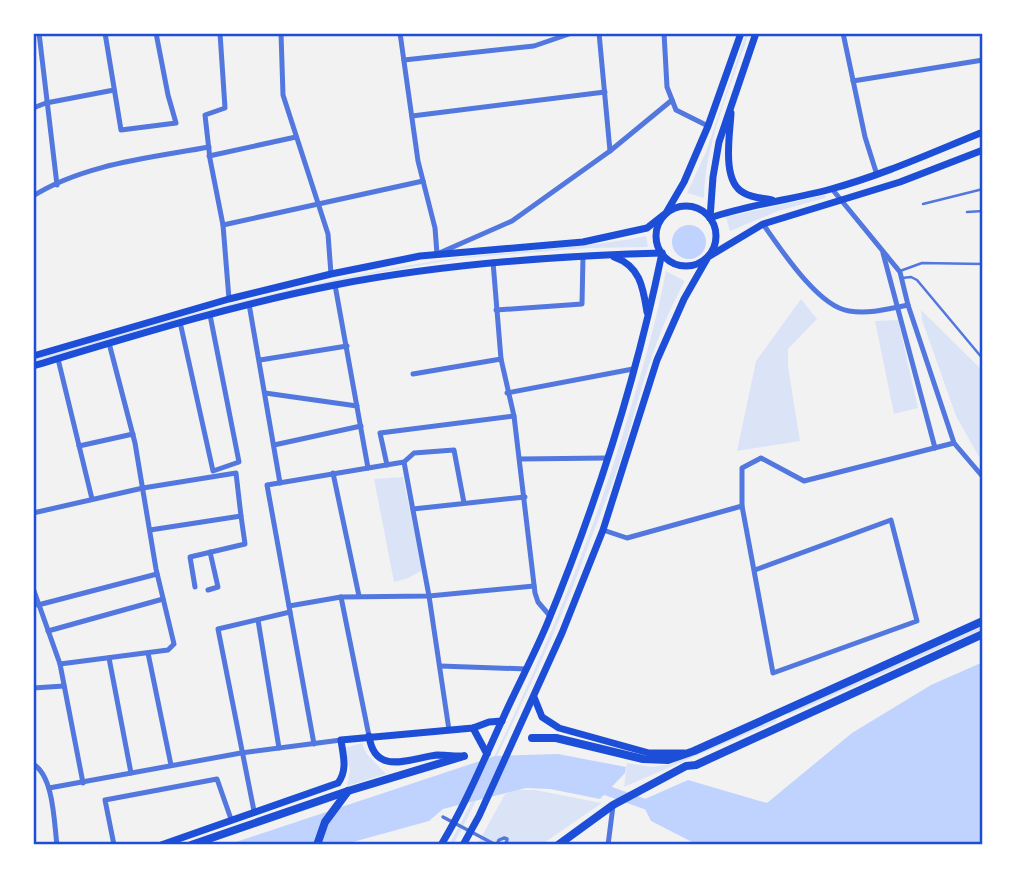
<svg xmlns="http://www.w3.org/2000/svg" width="1016" height="878" font-family="Commissioner,sans-serif">
<style>
.green{fill:#dbe4f7}
.water{fill:#bfd3fe}
.lines{fill:none;stroke-linecap:round;stroke-linejoin:round}
.canal{stroke:#bfd3fe;stroke-width:10}
.service{stroke:#5277de;stroke-width:2.5}
.pedestrian{stroke:#5277de;stroke-width:3.5}
.minor{stroke:#5277de;stroke-width:5}
.secondary{stroke:#1d4ed8;stroke-width:7}
.primary{stroke:#1d4ed8;stroke-width:8}
.neatline{fill:none;stroke:#1d4ed8;stroke-width:2.5}
</style>
<rect width="100%" height="100%" fill="#f2f2f2"/>
<g class="green">
<path d="M746,33H749C731,86 705,142 704,198L687,193L706,152Z"/>
<polygon points="825,195 825,198 778,211 730,231 726,217"/>
<path d="M646,236L648,247L589,248L463,258L353,277L193,315L33,362V360L51,354C177,317 304,282 435,261C505,250 576,250 646,236Z"/>
<path d="M666,271L685,281C655,335 642,387 625,446C615,478 602,510 590,541C556,637 510,728 467,819L453,845H449C523,706 586,561 630,410C644,364 657,318 666,271Z"/>
<polygon points="801,299 817,319 788,349 788,367 800,441 737,451 756,361"/>
<polygon points="921,310 983,371 983,464 956,416 922,320"/>
<polygon points="898,320 918,408 894,414 875,321"/>
<polygon points="403,477 421,565 421,571 408,578 394,582 374,479"/>
<polygon points="983,626 983,629 789,715 787,713"/>
<polygon points="776,719 777,721 624,787 627,763 653,767 671,764"/>
<polygon points="362,743 366,753 386,774 347,786 350,771 345,748"/>
<polygon points="515,790 535,790 602,803 541,845 477,845 505,794"/>
</g>
<g class="water">
<circle cx="689" cy="242" r="17"/>
<polygon points="983,662 983,845 698,845 651,821 643,805 645,799 688,780 767,803 852,733 931,685"/>
<polygon points="558,754 626,767 625,773 600,799 550,789 526,788 443,809 429,821 342,845 227,845 495,756"/>
</g>
<g class="lines">
<polyline class="canal" points="597,787 656,808"/>
<g class="service">
<polyline points="923,204 983,189"/>
<polyline points="967,212 983,211"/>
<polyline points="900,271 922,263 983,264"/>
<polyline points="902,278 911,277 917,280 983,359"/>
</g>
<g class="pedestrian">
<polyline points="443,817 496,845"/>
<polyline points="497,845 499,840 504,838 507,839 506,845"/>
</g>
<g class="minor">
<polyline points="39,33 57,185"/>
<polyline points="105,33 121,130 176,123 168,95 156,33"/>
<polyline points="220,33 225,108 205,115 210,159 223,225 229,299"/>
<polyline points="281,33 283,95 328,234 331,274"/>
<polyline points="400,33 418,161 435,228 437,254 512,221 610,151 672,100"/>
<polyline points="599,33 610,151"/>
<polyline points="664,33 667,87 676,110 708,126"/>
<polyline points="843,33 865,137 877,175"/>
<polyline points="404,60 534,46 572,33"/>
<polyline points="853,81 983,60"/>
<polyline points="33,108 46,103 114,90"/>
<polyline points="412,116 605,92"/>
<polyline points="209,156 296,137"/>
<polyline points="832,189 900,272 908,305 954,443 983,477"/>
<path d="M33,196C84,164 150,158 209,147"/>
<path d="M763,224C780,248 818,307 849,311C870,314 888,309 908,305"/>
<polyline points="223,225 423,181"/>
<polyline points="883,253 935,448"/>
<polyline points="493,262 501,359 514,416 535,593 538,602 550,616"/>
<polyline points="335,285 368,468"/>
<polyline points="249,304 280,483"/>
<polyline points="496,310 582,304 583,256"/>
<polyline points="180,322 213,471 239,462 210,315"/>
<polyline points="58,359 92,499"/>
<polyline points="260,360 347,346"/>
<polyline points="413,374 501,359"/>
<polyline points="265,393 357,406"/>
<polyline points="507,393 633,369"/>
<polyline points="274,445 361,426"/>
<polyline points="79,446 133,434"/>
<polyline points="520,459 607,458"/>
<polyline points="404,462 429,596 449,730"/>
<polyline points="387,465 380,433 514,416"/>
<polyline points="333,473 359,596"/>
<polyline points="742,506 773,673 917,621 891,520 755,570"/>
<polyline points="413,509 525,497"/>
<polyline points="33,513 143,488 236,473 241,516 150,530"/>
<polyline points="603,530 627,538 742,506 742,468 761,458 804,481 954,443"/>
<polyline points="195,587 190,557 245,544 241,516"/>
<polyline points="33,588 60,664 83,783"/>
<polyline points="208,590 218,587 210,552"/>
<polyline points="341,597 369,736"/>
<polyline points="38,605 157,574"/>
<polyline points="289,606 341,597 429,596 534,586"/>
<polyline points="258,620 279,748"/>
<polyline points="48,631 163,599"/>
<polyline points="148,653 171,765"/>
<polyline points="109,658 131,773"/>
<polyline points="60,664 168,650 174,644 156,569 135,443 109,343"/>
<polyline points="440,666 526,669"/>
<polyline points="33,688 64,686"/>
<polyline points="314,744 267,485 404,462 414,453 454,450 464,503"/>
<path d="M33,764C54,776 54,823 57,845"/>
<polyline points="49,788 241,753 341,740"/>
<polyline points="254,811 218,629 290,612"/>
<polyline points="114,845 105,800 217,779 231,819"/>
<polyline points="608,845 613,806"/>
</g>
<g class="secondary">
<path d="M731,113C730,134 721,182 744,193C752,198 763,198 772,200"/>
<circle cx="686" cy="236" r="30"/>
<path d="M710,218C750,204 791,200 831,189C883,175 933,152 983,132"/>
<polyline points="710,218 713,177 719,142 756,33"/>
<path d="M614,257C640,266 643,287 647,312"/>
<polyline points="33,356 229,299 331,274 420,256 583,242 647,228 666,213 684,182 708,126 741,33"/>
<path d="M33,366C133,336 233,305 335,285C443,264 552,256 662,253"/>
<polyline points="534,697 542,717 559,728 649,753 684,753"/>
<polyline points="473,728 487,754"/>
<path d="M369,736C375,777 410,758 437,755C444,755 452,756 460,756"/>
<path d="M161,845L338,783C348,770 343,755 341,740L473,728L489,722L502,721"/>
<path d="M441,845C466,804 484,759 504,716C518,685 534,655 547,624C596,505 636,380 662,253"/>
<polyline points="463,845 479,816 562,633 603,530 657,360 684,299 708,257 763,224 900,182 983,150"/>
</g>
<g class="primary">
<polyline points="532,738 556,738 643,759 668,760 694,751 983,621"/>
<polyline points="191,845 348,791 464,756"/>
<polyline points="317,845 325,822 348,791"/>
<polyline points="558,845 613,805 686,766 696,765 983,634"/>
</g>
</g>
<rect width="1016" height="878" fill="none" stroke="#ffffff" stroke-width="70"/>
<rect x="35" y="35" width="946" height="808" class="neatline"/>
</svg>
